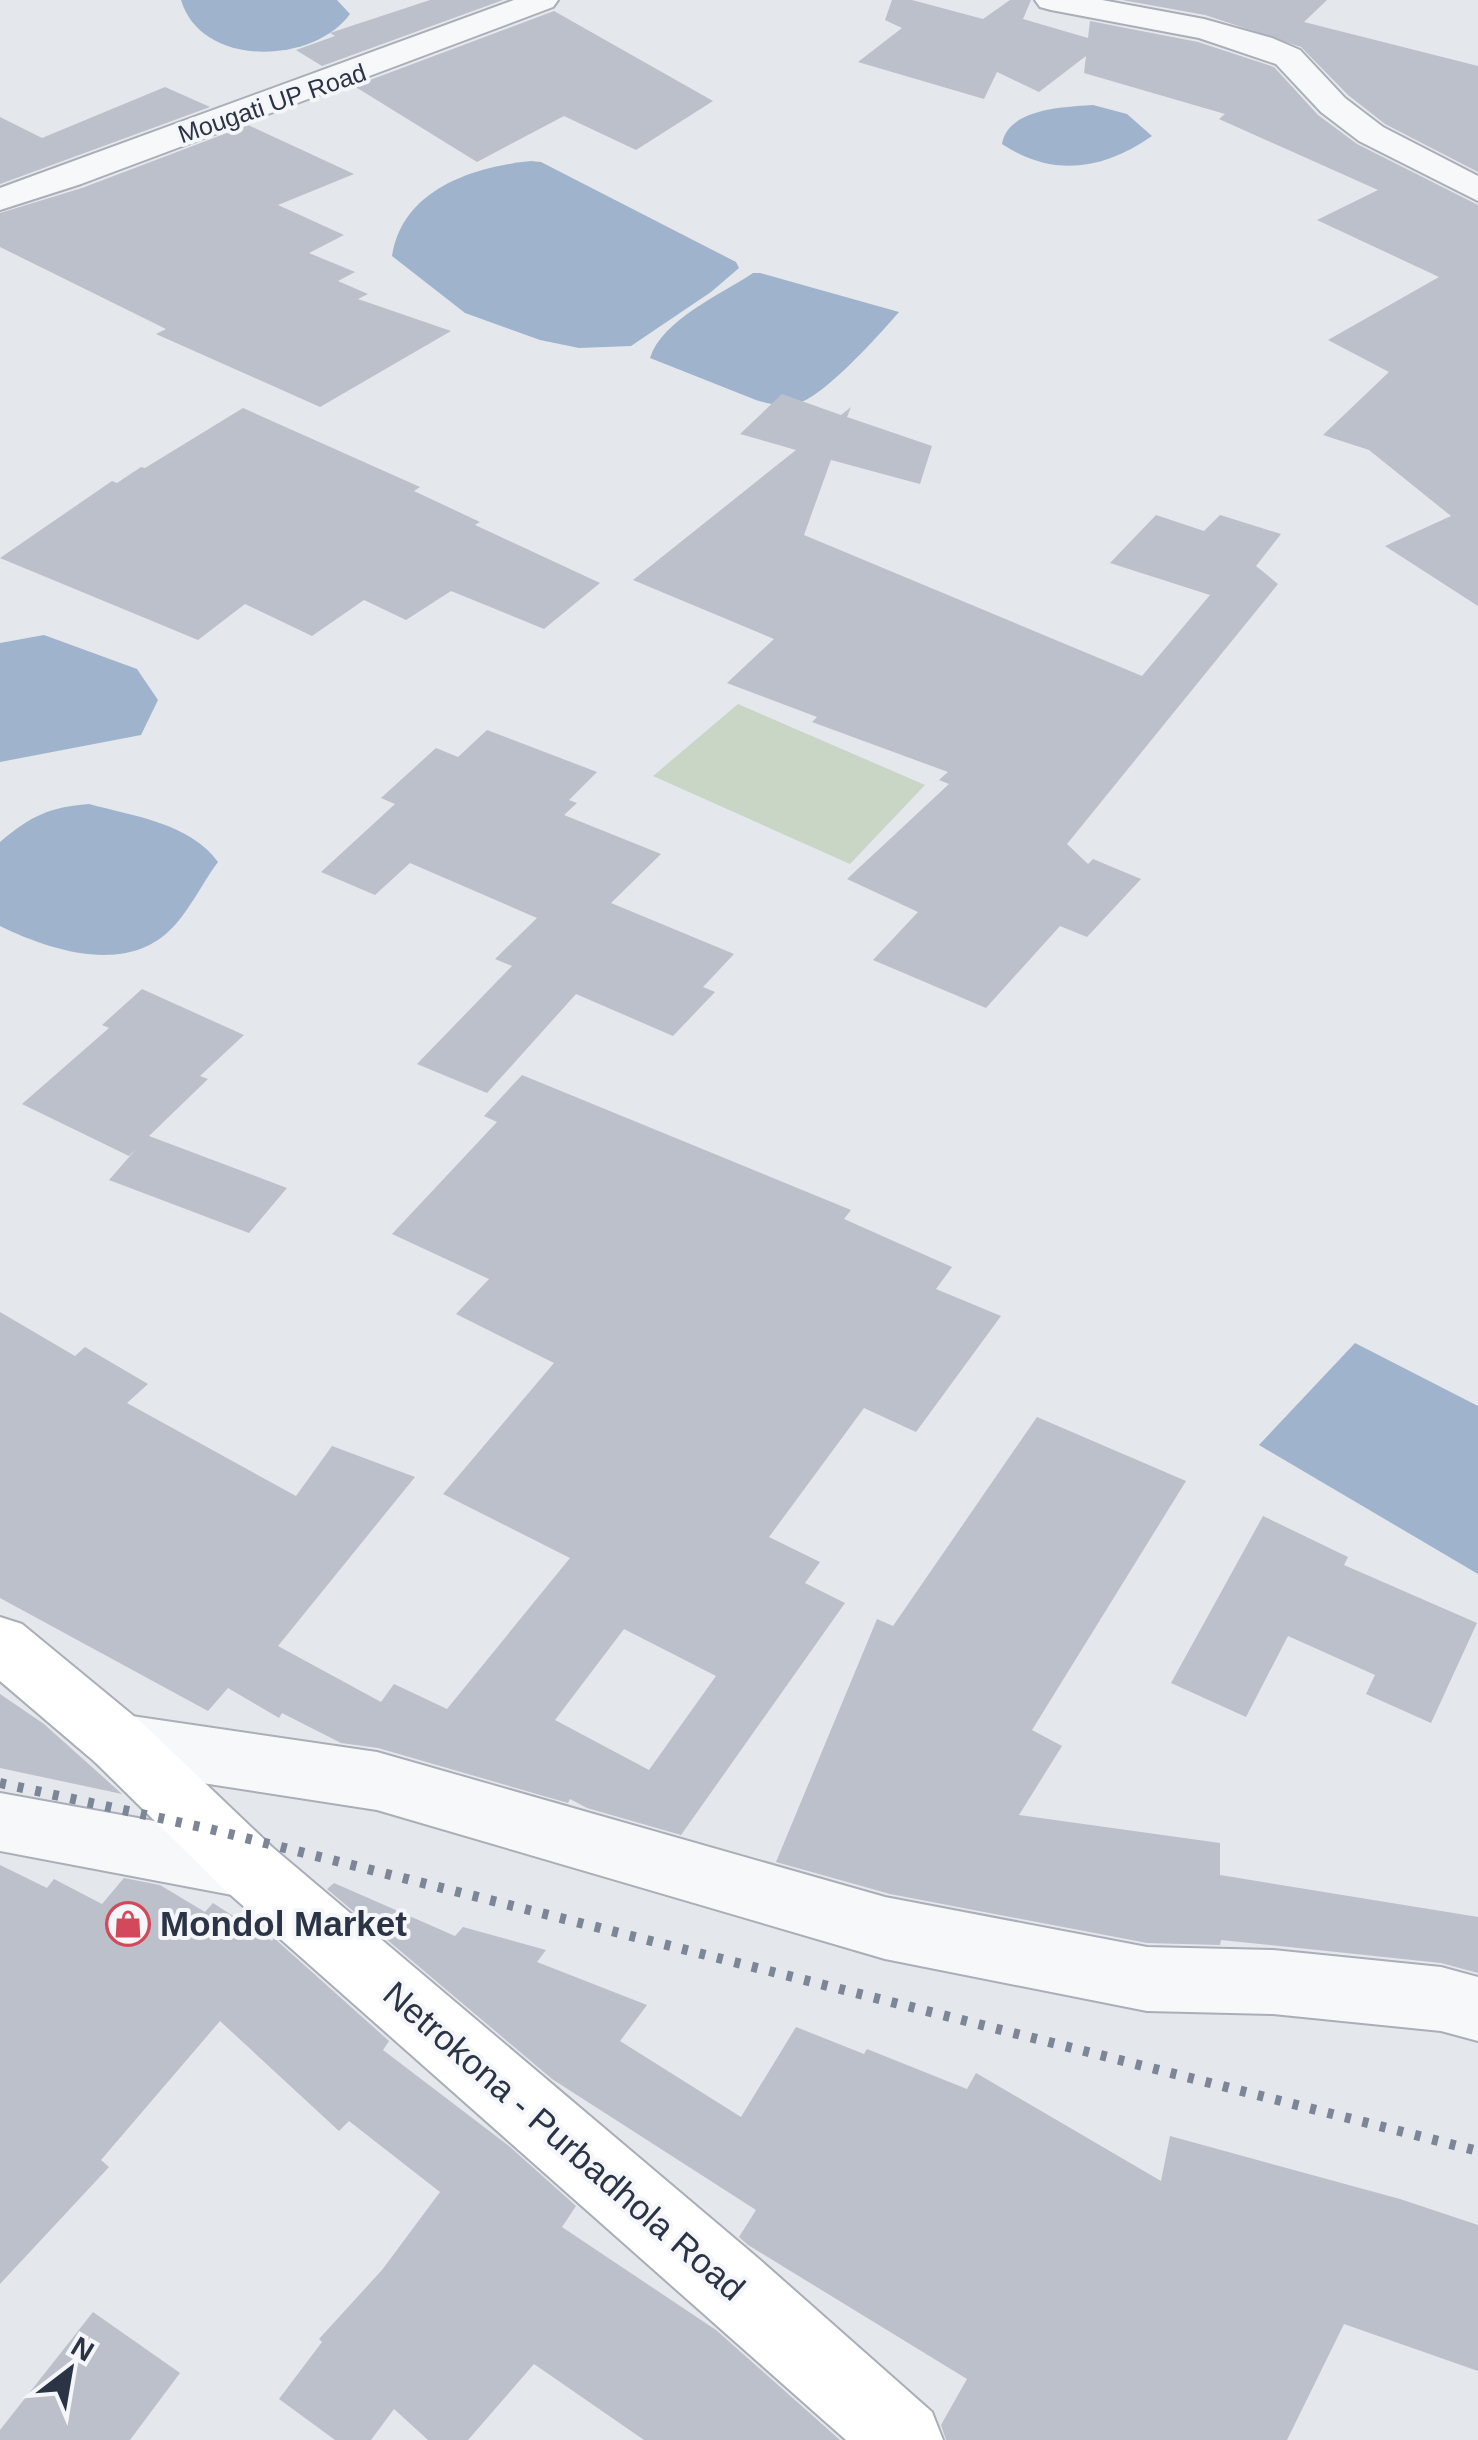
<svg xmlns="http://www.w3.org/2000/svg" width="1478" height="2440" font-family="Arial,sans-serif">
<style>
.green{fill:#c9d6c5}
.water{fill:#9fb4cc}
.building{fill:#bbc0ca;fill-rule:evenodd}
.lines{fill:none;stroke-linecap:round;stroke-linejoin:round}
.minor-casing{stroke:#a9aeb7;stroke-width:4}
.tertiary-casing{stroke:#a9aeb7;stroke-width:4}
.secondary-casing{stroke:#a9aeb7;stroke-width:4}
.minor{fill:#f7f8fa;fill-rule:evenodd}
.tertiary{fill:#f7f8fa;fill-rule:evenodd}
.secondary{fill:#fff;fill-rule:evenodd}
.rail{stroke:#7d8696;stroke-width:10;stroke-dasharray:6 12;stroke-linecap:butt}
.labels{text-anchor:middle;stroke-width:8;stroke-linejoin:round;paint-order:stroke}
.far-street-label{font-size:25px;fill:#2b3445;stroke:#f4f6f9}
.near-poi-label{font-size:35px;font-weight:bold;fill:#2b3445;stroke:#f4f6f9;text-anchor:start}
.near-street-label{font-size:35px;fill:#2b3445;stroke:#f4f6f9}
</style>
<rect width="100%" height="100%" fill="#e4e7ec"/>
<polygon class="green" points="738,704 925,785 850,864 653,776"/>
<g class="water">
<path d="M181,0H337L350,14C313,65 201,68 181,0Z"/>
<path d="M1093,105L1127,114L1152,136C1103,170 1053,178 1002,144C1008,108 1065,107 1093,105Z"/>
<path d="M531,161L541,162L736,262L739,268L711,292L631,346L579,348L540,340L465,313L392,256C402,190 472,167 531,161Z"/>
<path d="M753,273H760L899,312C880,334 823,398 796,404C783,407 769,404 756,400L650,358C662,320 720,295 753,273Z"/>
<polygon points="44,635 137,669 158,700 141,735 0,762 0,643"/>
<path d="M89,804C133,816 190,823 218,862C202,883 188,914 168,932C123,974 49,950 0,926V842C31,816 49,807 89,804Z"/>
<polygon points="1355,1343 1478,1406 1478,1574 1259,1445"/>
</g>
<g class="building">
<polygon points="430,0 503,0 322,66 296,50 335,36 330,33"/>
<polygon points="892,0 912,0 983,19 1010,0 1031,0 1023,19 1088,38 1090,21 1198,42 1274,67 1318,115 1357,144 1478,205 1478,606 1385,546 1451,516 1369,450 1323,435 1389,372 1328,340 1439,277 1317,220 1378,190 1219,119 1225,114 1084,73 1086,56 1039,92 997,72 984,99 858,62 902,28 885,20"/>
<polygon points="1122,0 1327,0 1304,22 1478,66 1478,172 1385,124 1348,95 1301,47 1205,15"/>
<polygon points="554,11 713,101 636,150 564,116 477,162 354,86"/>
<polygon points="165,87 210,107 0,184 0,117 42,138"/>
<polygon points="248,125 354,174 278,205 344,235 309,253 355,272 338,281 368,294 358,299 451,331 320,407 156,334 166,329 0,247 0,213 82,188"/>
<polygon points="782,394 841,415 851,407 847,417 932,446 920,484 831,460 804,535 1142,676 1210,595 1110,563 1156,515 1204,531 1220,515 1281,534 1256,566 1278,584 1067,844 1088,864 1093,859 1141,879 1087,937 1060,926 986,1008 873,960 918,912 847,879 949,784 939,780 948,772 812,722 817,717 727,683 774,639 633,580 796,450 740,434"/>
<polygon points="243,408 420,487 414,491 480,522 475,525 600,583 544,629 451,591 406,620 364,600 312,636 245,604 198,640 0,558 112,481 117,483 141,467 145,468"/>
<polygon points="487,730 597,772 569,800 577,803 564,815 661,854 611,903 734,954 703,987 715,992 673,1036 576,994 487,1093 417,1064 512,966 495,959 537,918 410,863 375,895 321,872 395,804 381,798 436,748 458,757"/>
<polygon points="142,989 244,1035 200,1076 208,1079 149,1136 287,1188 249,1233 109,1180 137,1148 129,1156 22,1104 109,1028 102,1025"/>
<path d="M522,1075L851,1210L844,1219L952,1267L936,1289L1001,1316L916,1432L864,1408L769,1537L820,1562L805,1583L845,1603L681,1835L587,1808L570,1799L568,1803L378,1748L341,1743L282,1713L279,1718L228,1688L208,1711L0,1598V1312L75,1356L85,1347L148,1384L127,1403L296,1496L332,1446L415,1477L278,1646L381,1702L394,1684L447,1709L570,1558L443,1494L554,1363L456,1314L489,1279L392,1234L497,1122L484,1116ZM624,1629L716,1676L649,1770L555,1720Z"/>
<polygon points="1037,1417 1186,1481 1032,1730 1062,1746 1019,1815 1220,1843 1220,1875 1478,1917 1478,1973 1441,1963 1221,1940 1220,1945 1147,1943 890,1894 776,1862 877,1619 893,1626"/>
<polygon points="1263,1516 1348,1557 1344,1565 1477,1623 1431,1723 1366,1694 1375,1675 1288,1636 1246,1717 1171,1683"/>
<polygon points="0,1694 44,1724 122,1794 0,1768"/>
<polygon points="0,1865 47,1888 54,1879 102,1904 124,1878 160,1885 205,1912 213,1903 272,1941 274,1938 389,2041 383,2050 509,2146 576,2206 562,2227 716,2330 840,2440 644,2440 534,2364 468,2440 428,2440 394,2409 371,2440 335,2440 279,2399 322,2342 319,2339 382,2270 440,2192 349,2121 339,2131 220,2021 101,2160 109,2167 0,2284"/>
<polygon points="334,1883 455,1936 463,1927 546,1950 537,1962 647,2005 620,2041 741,2117 796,2027 864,2054 867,2049 967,2089 976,2073 1161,2181 1170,2136 1400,2199 1478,2225 1478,2371 1344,2324 1287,2440 946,2440 941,2425 967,2379 748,2245 739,2237 756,2210 552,2079 327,1889"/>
<polygon points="93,2312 180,2373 130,2440 0,2440 0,2430"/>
</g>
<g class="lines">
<g class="minor-casing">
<g id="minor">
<polygon points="1035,0 1102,0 1204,19 1272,38 1300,50 1345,98 1383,127 1478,176 1478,201 1359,141 1321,112 1276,64 1199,38 1051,10 1040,7"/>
<polygon points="118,1714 377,1752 885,1897 1147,1947 1273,1950 1441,1967 1478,1977 1478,2041 1441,2031 1273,2014 1147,2011 885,1959 377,1810 118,1770 95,1762 86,1742 95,1722"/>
<polygon points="0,1793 248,1838 272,1847 282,1868 272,1889 248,1898 0,1851"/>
</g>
</g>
<g class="tertiary-casing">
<polygon id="tertiary" points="514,0 558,0 553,7 81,184 0,210 0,188"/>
</g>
<g class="secondary-casing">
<polygon id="secondary" points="0,1617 22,1624 141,1722 272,1847 759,2259 932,2412 943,2440 846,2440 224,1889 95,1762 0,1681"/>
</g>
<use href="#minor" class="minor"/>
<use href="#tertiary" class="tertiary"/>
<use href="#secondary" class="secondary"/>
<polyline class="rail" points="0,1783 210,1829 1478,2151"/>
</g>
<defs>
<g id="shop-ring" transform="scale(2.25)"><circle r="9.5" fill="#f4f6f9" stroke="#d1495b" stroke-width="1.5"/><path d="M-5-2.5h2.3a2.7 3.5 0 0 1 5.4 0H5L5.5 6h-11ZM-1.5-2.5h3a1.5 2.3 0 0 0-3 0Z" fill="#d1495b"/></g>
</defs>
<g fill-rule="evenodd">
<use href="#shop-ring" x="128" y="1924"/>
</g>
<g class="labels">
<g class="far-street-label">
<text transform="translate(272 103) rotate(-19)" y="9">Mougati UP Road</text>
</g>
<g class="near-poi-label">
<text x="160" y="1936">Mondol Market</text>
</g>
<g class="near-street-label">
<text transform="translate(564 2141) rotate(41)" y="12">Netrokona - Purbadhola Road</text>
</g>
</g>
<g transform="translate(70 2370) rotate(31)" stroke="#f4f6f9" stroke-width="8" paint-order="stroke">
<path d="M0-8L18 38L0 25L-18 38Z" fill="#2b3445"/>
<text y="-15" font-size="28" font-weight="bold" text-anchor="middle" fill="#2b3445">N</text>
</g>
</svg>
